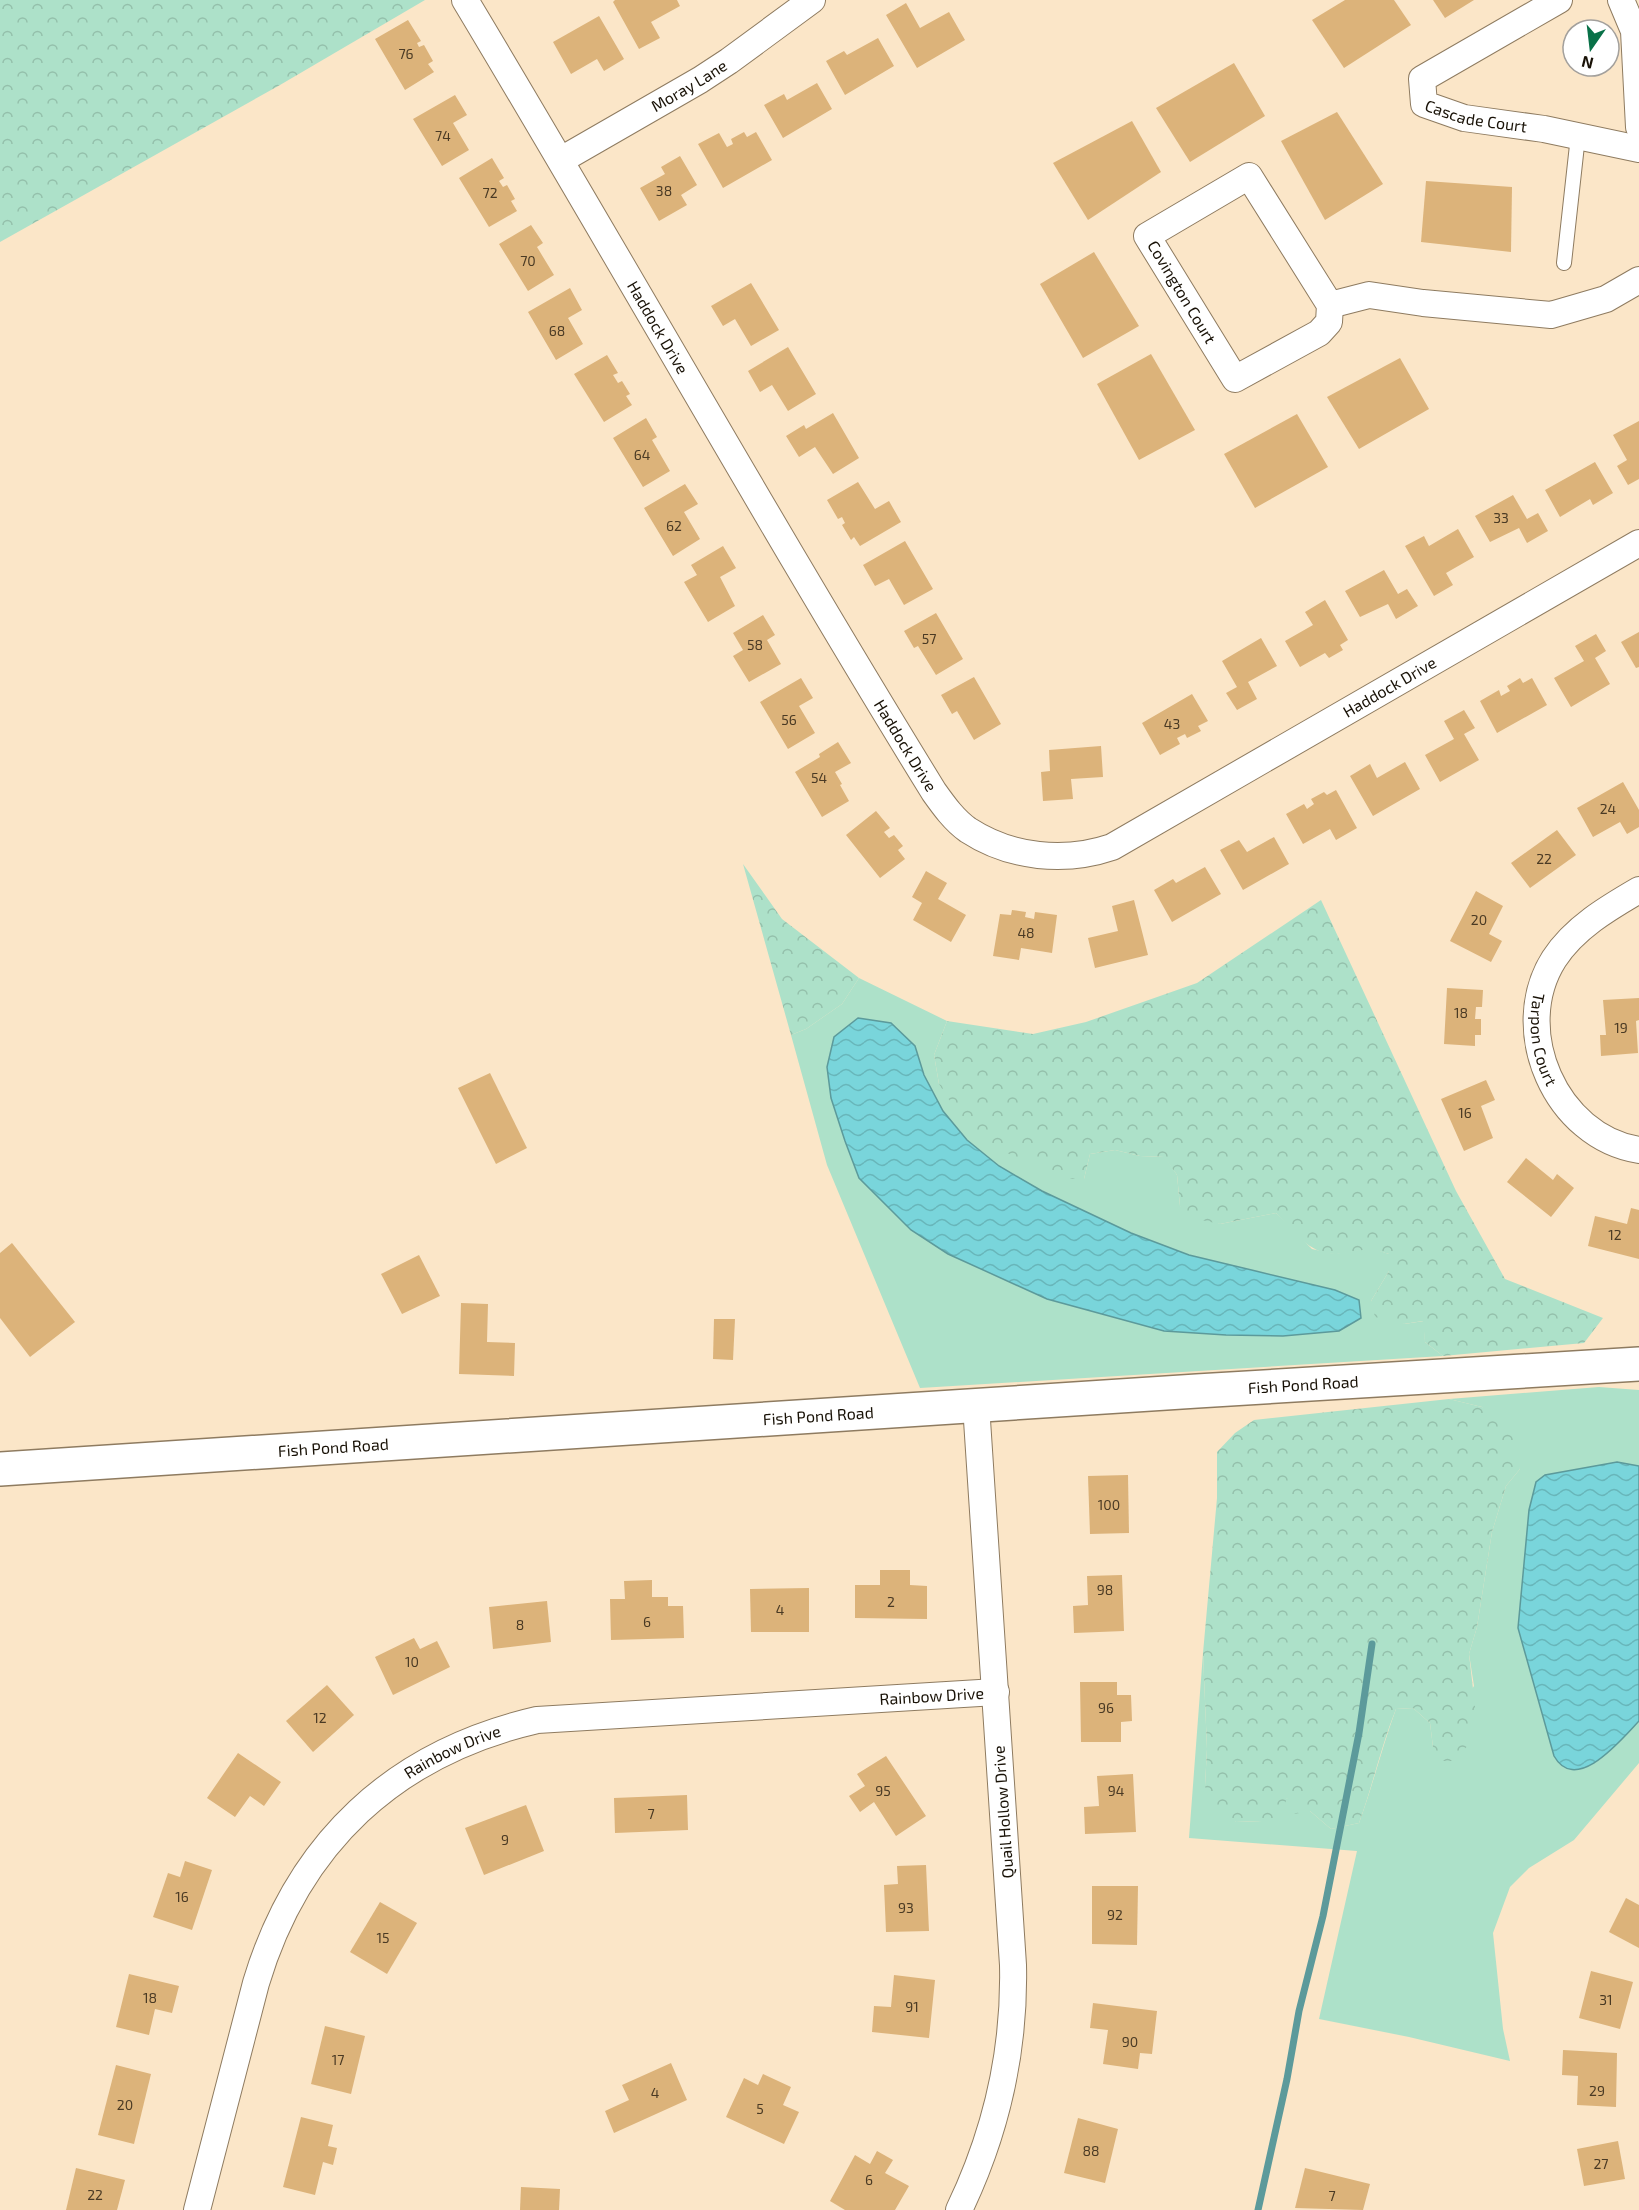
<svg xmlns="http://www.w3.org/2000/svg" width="1639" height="2210" font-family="'Exo 2',sans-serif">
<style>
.green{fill:#ade1c9}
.forest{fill:url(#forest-crowns)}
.water{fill:url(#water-waves);stroke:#5c9a9b;stroke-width:1.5}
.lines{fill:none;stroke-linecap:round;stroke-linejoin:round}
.stream{stroke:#5c9a9b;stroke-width:7}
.building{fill:#dcb37a}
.service-casing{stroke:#8e7b60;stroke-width:16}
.minor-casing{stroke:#8e7b60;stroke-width:28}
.tertiary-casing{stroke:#8e7b60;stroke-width:36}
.service{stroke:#fff;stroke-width:14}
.minor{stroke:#fff;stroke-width:26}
.tertiary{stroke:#fff;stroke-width:33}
.labels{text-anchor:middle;stroke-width:4.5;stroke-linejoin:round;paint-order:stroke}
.number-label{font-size:14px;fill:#4a3a24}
.street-label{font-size:16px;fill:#191207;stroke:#fff}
</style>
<defs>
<pattern id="forest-crowns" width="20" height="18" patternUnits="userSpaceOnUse" patternTransform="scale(1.5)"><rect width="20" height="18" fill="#ade1c9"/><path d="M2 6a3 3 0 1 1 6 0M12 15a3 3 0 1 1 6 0" fill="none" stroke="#94c0ab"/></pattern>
<pattern id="water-waves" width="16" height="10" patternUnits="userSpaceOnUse" patternTransform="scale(1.5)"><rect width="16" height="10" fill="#79d5db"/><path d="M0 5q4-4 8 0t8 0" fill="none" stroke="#68b6ba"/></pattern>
</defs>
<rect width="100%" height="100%" fill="#fbe6c8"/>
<g class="green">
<polygon points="859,978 947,1021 934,1055 939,1084 1084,1179 1090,1154 1115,1150 1140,1156 1165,1157 1177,1175 1180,1206 1220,1224 1276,1213 1312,1249 1334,1254 1371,1248 1389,1254 1389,1271 1371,1301 1404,1324 1424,1321 1425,1342 1443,1356 920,1388 827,1165 791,1035 806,1029 842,1004"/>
<path d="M1599,1387L1639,1390V1763L1574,1840L1529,1868L1510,1887L1493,1933L1503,2029L1510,2061L1409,2037L1319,2019L1357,1851L1189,1838L1203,1653L1207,1749L1205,1786L1236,1822L1262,1821L1287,1798L1310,1811L1331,1829L1359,1823C1373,1785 1382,1747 1396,1709L1413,1708L1430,1723L1433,1747L1474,1686L1469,1654L1477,1627L1492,1532L1506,1486L1520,1469L1482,1407L1449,1399Z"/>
</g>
<g class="forest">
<polygon points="0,0 425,0 280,85 0,242"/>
<polygon points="743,864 782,919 859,978 842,1004 806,1029 791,1035"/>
<path d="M1321,900L1456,1191L1505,1279L1603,1318L1584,1343L1443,1356L1425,1342L1423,1321L1404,1324L1375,1317L1371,1301L1389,1271V1254C1365,1246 1361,1251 1337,1254C1311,1256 1292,1230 1276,1213L1220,1224L1187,1217L1180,1206L1177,1175L1164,1157L1140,1156L1115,1150L1090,1154L1084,1179H1059L1009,1154L965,1125L939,1084L934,1055L947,1021L1033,1034L1086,1022L1197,983Z"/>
<path d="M1449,1399L1482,1407L1512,1428L1520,1469L1506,1486L1492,1532L1477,1627L1469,1654L1476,1715L1469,1744L1455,1761H1443L1433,1747L1430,1723L1413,1708L1396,1709C1381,1746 1373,1785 1359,1823L1331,1829L1310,1811L1294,1814L1287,1798L1277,1827L1262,1821L1236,1822L1210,1806L1205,1786L1207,1749L1203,1653L1217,1498V1452L1235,1433L1254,1420Z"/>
</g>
<g class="water">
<polygon points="858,1018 891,1023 915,1046 924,1075 943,1111 967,1140 999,1166 1042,1191 1131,1233 1189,1255 1335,1290 1359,1300 1361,1318 1339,1331 1283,1336 1226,1335 1164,1331 1047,1299 948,1254 911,1230 859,1178 845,1141 831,1098 827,1067 834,1037"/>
<path d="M1617,1462L1639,1466V1721C1621,1740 1576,1795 1554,1756L1518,1628L1529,1510L1536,1482L1545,1475Z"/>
</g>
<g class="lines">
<polyline class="stream" points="1258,2210 1287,2079 1299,2011 1323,1916 1359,1733 1372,1644"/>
</g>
<g class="building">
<polygon points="615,0 677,0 680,6 651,22 660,38 639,49 613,2"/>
<polygon points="1345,0 1394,0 1411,25 1344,68 1312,20"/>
<polygon points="1433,0 1474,0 1445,18"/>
<polygon points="906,3 920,28 949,12 965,40 917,68 886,15"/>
<polygon points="599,16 624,59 604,71 597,59 571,74 553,42"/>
<polygon points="408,20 421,41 417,43 419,47 424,45 433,61 428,64 434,72 405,90 375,39"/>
<polygon points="878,38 894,66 845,95 826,61 844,51 847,55"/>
<polygon points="1234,63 1265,116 1190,162 1156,108"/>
<polygon points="817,83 832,109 783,138 764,105 784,94 787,100"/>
<polygon points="455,95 467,115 453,123 469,150 442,166 413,119"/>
<polygon points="1337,112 1383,184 1325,220 1281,141"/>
<polygon points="1132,121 1161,172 1088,220 1053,163"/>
<polygon points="744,132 747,137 756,132 772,160 723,188 698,144 719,133 727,147 733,144 731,139"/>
<polygon points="680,156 697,185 681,195 687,205 659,221 640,188 665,174 661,167"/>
<polygon points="492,158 504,178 499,181 503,187 507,185 515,199 511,201 517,211 489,227 459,178"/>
<polygon points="1426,181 1512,187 1511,252 1421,242"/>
<polygon points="531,225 543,243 537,247 554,275 528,291 499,244"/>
<polygon points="1094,252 1139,326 1083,358 1040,284"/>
<polygon points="751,283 779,330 751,346 735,319 723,326 711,306"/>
<polygon points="570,288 582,310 568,318 583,344 556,360 528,312"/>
<polygon points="788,347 816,394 788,411 772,385 760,392 748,371"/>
<polygon points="1151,354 1195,430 1139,460 1097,384"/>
<polygon points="607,355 618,373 613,375 618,383 622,381 630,394 626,396 632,405 604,422 574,374"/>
<polygon points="1400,358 1429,409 1359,449 1327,397"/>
<polygon points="833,413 859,458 833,474 815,447 799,457 786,436 804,425 806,429"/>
<polygon points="1297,414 1328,467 1255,508 1224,454"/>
<polygon points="646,418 657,437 652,440 670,471 643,487 613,438"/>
<polygon points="1639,421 1639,479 1628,485 1617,466 1627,460 1613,435"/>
<polygon points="1595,462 1613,493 1593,505 1590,499 1560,517 1545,490"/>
<polygon points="858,482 875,509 889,501 901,522 860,546 854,537 851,540 842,525 845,523 842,517 838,519 827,500"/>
<polygon points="685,484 698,504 684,512 700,539 673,556 644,508"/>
<polygon points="1513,495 1527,519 1538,513 1548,531 1527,543 1519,528 1490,542 1475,516"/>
<polygon points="1458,529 1474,557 1446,573 1453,585 1434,596 1405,546 1424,536 1429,546"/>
<polygon points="905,541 933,589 904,605 889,579 875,586 863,565"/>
<polygon points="723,546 736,568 720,577 735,606 708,622 684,582 697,575 691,565"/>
<polygon points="1384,570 1398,594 1407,589 1418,606 1396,619 1388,604 1360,617 1345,591"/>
<polygon points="1325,600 1348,640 1340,645 1343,650 1329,658 1325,653 1300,667 1285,641 1313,625 1305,612"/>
<polygon points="936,613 963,659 936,675 918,646 914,648 904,631"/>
<polygon points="763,615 775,635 767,640 781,664 749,682 733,656 743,650 733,633"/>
<polygon points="1639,632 1639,667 1636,668 1621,642"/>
<polygon points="1596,634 1606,651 1595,658 1610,684 1571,707 1554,678 1584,661 1575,646"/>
<polygon points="1261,638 1277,666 1248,682 1257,699 1237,710 1226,693 1237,687 1222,661"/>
<polygon points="974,677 1001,724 974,740 957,711 952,714 941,695"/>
<polygon points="801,678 813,698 799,706 815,733 788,749 760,702"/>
<polygon points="1520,678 1523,683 1532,678 1547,705 1497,733 1480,701 1499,690 1501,696 1510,691 1507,686"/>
<polygon points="1192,694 1208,721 1198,726 1201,731 1187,738 1185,734 1177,738 1180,744 1160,755 1142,723"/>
<polygon points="1464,710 1475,728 1464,734 1479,760 1440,782 1425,755 1454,739 1444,721"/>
<polygon points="838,742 851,763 835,772 842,784 840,785 849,801 822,817 795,772 820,757 819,754"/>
<polygon points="1101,746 1103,777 1071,779 1073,799 1043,801 1041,772 1050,771 1049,750"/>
<polygon points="1405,762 1420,789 1373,816 1350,776 1370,764 1377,778"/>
<polygon points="1623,782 1639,810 1639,827 1627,834 1620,822 1593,837 1577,808"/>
<polygon points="1336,790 1357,828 1336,840 1330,829 1303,844 1286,814 1304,804 1307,809 1314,804 1311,799 1324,792 1327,795"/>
<polygon points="876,811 890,828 884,832 889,838 894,835 903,846 898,850 905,859 880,878 846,835"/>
<polygon points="1557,830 1576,855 1530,888 1511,863"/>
<polygon points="1274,837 1289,864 1243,890 1220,850 1239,840 1247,852"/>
<polygon points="1205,867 1221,894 1172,922 1154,890 1173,879 1176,883"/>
<polygon points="926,871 947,883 938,899 966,915 951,942 913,920 922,903 912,897"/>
<polygon points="1476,891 1503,906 1489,934 1502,941 1491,962 1450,941"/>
<polygon points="1134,900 1148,955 1095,968 1088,938 1118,931 1112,906"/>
<polygon points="1012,910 1026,912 1025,917 1034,919 1035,912 1057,915 1052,953 1021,948 1019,960 993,956 1000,914 1011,915"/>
<polygon points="1447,988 1483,990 1482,1007 1476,1007 1475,1019 1481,1019 1481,1035 1475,1035 1475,1046 1444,1044"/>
<polygon points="1639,998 1639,1020 1636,1021 1638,1053 1601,1056 1600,1035 1606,1035 1603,1000"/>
<polygon points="490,1073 527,1148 496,1164 458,1088"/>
<polygon points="1486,1080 1495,1100 1481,1106 1493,1138 1464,1151 1441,1099"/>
<polygon points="1526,1158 1553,1180 1557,1174 1574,1188 1551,1217 1507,1182"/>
<polygon points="1631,1208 1639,1210 1639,1259 1588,1246 1595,1216 1627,1224"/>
<polygon points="12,1243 75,1322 30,1357 0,1318 0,1253"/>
<polygon points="419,1255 440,1296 402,1314 381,1274"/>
<polygon points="461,1303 488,1304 487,1342 515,1343 514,1376 459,1374"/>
<polygon points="714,1319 735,1319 733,1360 713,1359"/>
<polygon points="1128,1475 1129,1533 1090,1534 1088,1476"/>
<polygon points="880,1570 910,1570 910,1585 927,1586 927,1619 855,1618 855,1585 880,1585"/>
<polygon points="1122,1575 1124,1631 1074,1633 1073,1606 1088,1605 1087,1576"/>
<polygon points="652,1580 652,1597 668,1597 668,1606 683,1606 684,1638 611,1640 610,1599 625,1599 624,1581"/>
<polygon points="809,1588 809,1632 751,1632 750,1589"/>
<polygon points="547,1601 551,1642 493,1649 489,1607"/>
<polygon points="414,1638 420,1649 437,1641 450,1667 393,1695 375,1657"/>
<polygon points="1080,1682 1117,1682 1117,1695 1131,1695 1132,1721 1121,1722 1121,1742 1081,1742"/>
<polygon points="327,1685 354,1715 313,1752 286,1721"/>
<polygon points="238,1753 281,1782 264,1806 250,1796 235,1817 207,1798"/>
<polygon points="886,1756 926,1816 896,1836 874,1802 860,1812 849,1796 865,1786 857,1774"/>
<polygon points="1133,1774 1136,1832 1085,1834 1084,1807 1099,1806 1097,1776"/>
<polygon points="687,1795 688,1830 615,1833 614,1798"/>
<polygon points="526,1805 544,1851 484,1875 465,1828"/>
<polygon points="185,1861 212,1870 192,1930 153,1917 168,1873 180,1877"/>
<polygon points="926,1865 929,1931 886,1932 884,1885 898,1884 897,1866"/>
<polygon points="1092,1886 1138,1886 1137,1945 1092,1944"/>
<polygon points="1626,1898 1639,1905 1639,1948 1609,1932"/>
<polygon points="380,1902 417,1923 387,1974 350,1952"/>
<polygon points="1591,1971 1633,1982 1620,2029 1579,2018"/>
<polygon points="129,1974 179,1986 172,2013 155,2009 149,2035 116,2027"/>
<polygon points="894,1975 935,1980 929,2038 872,2032 874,2006 891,2007"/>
<polygon points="1093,2003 1157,2011 1152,2054 1140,2053 1138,2069 1103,2064 1108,2030 1090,2028"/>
<polygon points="325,2026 365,2036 351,2094 311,2084"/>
<polygon points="1563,2050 1617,2053 1616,2107 1577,2105 1578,2076 1562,2075"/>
<polygon points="671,2063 687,2100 614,2133 605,2111 629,2100 622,2085"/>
<polygon points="116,2065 151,2074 134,2144 98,2135"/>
<polygon points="763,2074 791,2087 783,2105 799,2112 784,2144 726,2117 744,2078 758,2085"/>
<polygon points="301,2117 333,2125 328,2146 337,2148 333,2165 323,2162 315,2195 283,2187"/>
<polygon points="1078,2118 1118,2129 1105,2183 1064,2173"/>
<polygon points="1618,2141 1625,2179 1584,2186 1577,2149"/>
<polygon points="877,2151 893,2160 885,2173 909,2186 895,2210 845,2210 830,2201 855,2155 870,2164"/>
<polygon points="76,2168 125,2180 117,2210 66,2210"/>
<polygon points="1305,2168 1370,2184 1363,2210 1295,2208"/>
<polygon points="521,2187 560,2189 559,2210 520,2210"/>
</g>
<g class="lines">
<g class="service-casing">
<polyline id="service" points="1564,263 1578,136"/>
</g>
<g class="minor-casing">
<g id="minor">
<path id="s1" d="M465,0C623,263 773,531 934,792C944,806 954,820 968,830C1011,858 1065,863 1112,847L1639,543"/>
<path id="s2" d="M1559,0L1422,79L1424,104L1464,118L1544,129L1639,149"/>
<polyline points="1621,0 1634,31 1639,127"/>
<path id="s3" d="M561,160L700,80L729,61L812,0"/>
<polygon points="1249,176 1330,305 1329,322 1319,333 1235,379 1147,236"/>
<polyline points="1330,305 1369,295 1423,303 1551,315 1606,299 1639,280"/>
<path id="s4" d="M1639,890C1608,908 1574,928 1554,959C1509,1030 1556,1137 1639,1150"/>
<path id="s5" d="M197,2210L256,1983C298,1843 394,1753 537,1720L996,1692"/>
<path d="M959,2210C996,2133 1015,2051 1013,1965L976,1405"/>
</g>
</g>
<g class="tertiary-casing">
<g id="tertiary">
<path id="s6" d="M0,1469L1197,1391L1639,1364"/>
</g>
</g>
<use href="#service" class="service"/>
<use href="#minor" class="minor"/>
<use href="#tertiary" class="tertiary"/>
</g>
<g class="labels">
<g class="number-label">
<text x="406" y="59">76</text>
<text x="443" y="141">74</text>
<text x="664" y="196">38</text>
<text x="490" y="198">72</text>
<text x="528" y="266">70</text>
<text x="557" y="336">68</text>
<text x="642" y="460">64</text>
<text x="1501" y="523">33</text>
<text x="674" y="531">62</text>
<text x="929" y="644">57</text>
<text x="755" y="650">58</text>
<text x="789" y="725">56</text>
<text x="1172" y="729">43</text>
<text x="819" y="783">54</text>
<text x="1608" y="814">24</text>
<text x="1544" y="864">22</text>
<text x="1479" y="925">20</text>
<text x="1026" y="938">48</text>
<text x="1461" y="1018">18</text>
<text x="1621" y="1033">19</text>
<text x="1465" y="1118">16</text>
<text x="1615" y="1240">12</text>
<text x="1109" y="1510">100</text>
<text x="1105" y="1595">98</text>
<text x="891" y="1607">2</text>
<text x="780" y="1615">4</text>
<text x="647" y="1627">6</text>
<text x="520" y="1630">8</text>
<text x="412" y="1667">10</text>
<text x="1106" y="1713">96</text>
<text x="320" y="1723">12</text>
<text x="883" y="1796">95</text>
<text x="1116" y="1796">94</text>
<text x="651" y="1819">7</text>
<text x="505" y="1845">9</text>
<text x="182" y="1902">16</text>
<text x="906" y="1913">93</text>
<text x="1115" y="1920">92</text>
<text x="383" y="1943">15</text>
<text x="150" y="2003">18</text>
<text x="1606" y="2005">31</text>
<text x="912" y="2012">91</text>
<text x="1130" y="2047">90</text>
<text x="338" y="2065">17</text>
<text x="1597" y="2096">29</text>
<text x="655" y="2098">4</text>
<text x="125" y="2110">20</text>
<text x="760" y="2114">5</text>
<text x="1091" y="2156">88</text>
<text x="1601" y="2169">27</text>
<text x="869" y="2185">6</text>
<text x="95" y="2200">22</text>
<text x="1332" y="2201">7</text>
</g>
<g class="street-label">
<text dy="6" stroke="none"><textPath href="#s3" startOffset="148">Moray Lane</textPath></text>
<text dy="6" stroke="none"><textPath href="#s2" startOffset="237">Cascade Court</textPath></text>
<text transform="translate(1182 292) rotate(59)" y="6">Covington Court</text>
<text dy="6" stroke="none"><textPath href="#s1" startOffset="380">Haddock Drive</textPath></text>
<text dy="6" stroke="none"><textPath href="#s1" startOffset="1442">Haddock Drive</textPath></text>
<text dy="6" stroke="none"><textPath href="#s1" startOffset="866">Haddock Drive</textPath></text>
<text dy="6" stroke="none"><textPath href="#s4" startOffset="195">Tarpon Court</textPath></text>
<text dy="6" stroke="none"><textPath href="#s6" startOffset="1306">Fish Pond Road</textPath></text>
<text dy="6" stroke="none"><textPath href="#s6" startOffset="820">Fish Pond Road</textPath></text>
<text dy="6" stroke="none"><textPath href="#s6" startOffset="334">Fish Pond Road</textPath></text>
<text dy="6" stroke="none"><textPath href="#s5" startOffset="1035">Rainbow Drive</textPath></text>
<text dy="6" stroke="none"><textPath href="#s5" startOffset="549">Rainbow Drive</textPath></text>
<text transform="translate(1003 1812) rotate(-94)" y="6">Quail Hollow Drive</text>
</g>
</g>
<g transform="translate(1591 48) rotate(194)"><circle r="28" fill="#ffffff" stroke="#a3a09c" stroke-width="1.5"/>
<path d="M0-4.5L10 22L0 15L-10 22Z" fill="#097148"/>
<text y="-9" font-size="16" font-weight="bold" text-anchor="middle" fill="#191207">N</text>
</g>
</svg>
